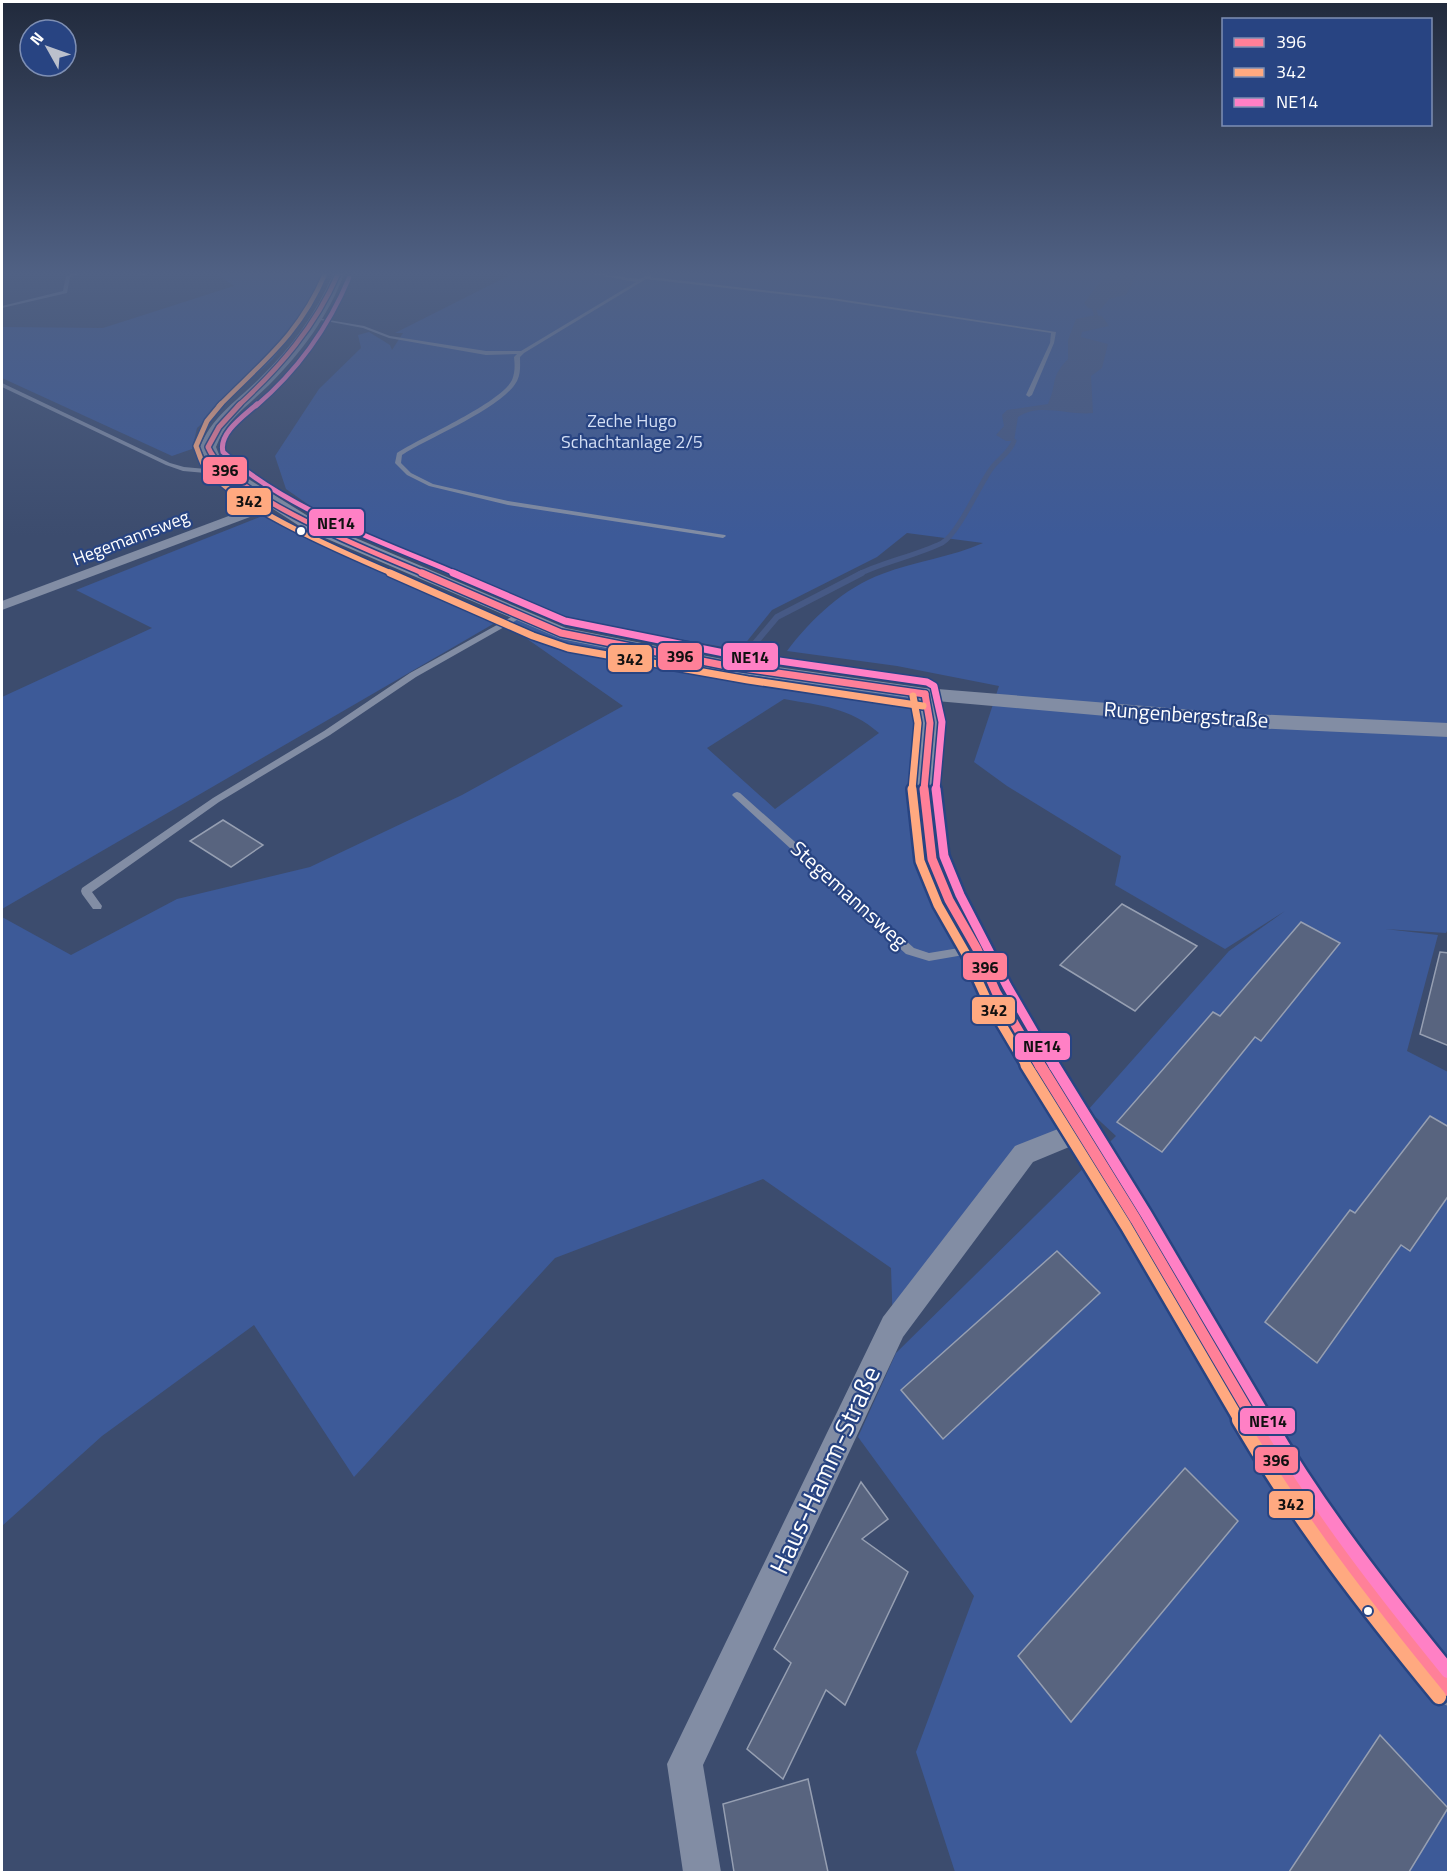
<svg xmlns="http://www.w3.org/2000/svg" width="1450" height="1874" font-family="'Titillium Web',sans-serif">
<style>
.green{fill:#3d5a98;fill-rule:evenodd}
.water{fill:#465985}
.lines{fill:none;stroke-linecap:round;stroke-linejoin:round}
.stream-far2{stroke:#465985;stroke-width:4}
.stream-far1{stroke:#465985;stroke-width:5}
.stream{stroke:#465985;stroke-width:6}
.building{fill:#58647f;stroke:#969fb2;stroke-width:1.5}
.service{fill:#828da4;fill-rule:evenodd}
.minor{fill:#828da4;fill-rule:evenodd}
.tertiary{fill:#828da4;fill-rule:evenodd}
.bus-1-far5-casing{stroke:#284482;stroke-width:7}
.bus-1-far4-casing{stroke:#284482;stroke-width:8}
.bus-1-far3-casing{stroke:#284482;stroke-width:10}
.bus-1-far2-casing{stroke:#284482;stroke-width:14}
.bus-1-far1-casing{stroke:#284482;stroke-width:16}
.bus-1-casing{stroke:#284482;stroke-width:19}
.bus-2-far5-casing{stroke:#284482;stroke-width:7}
.bus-2-far4-casing{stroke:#284482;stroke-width:8}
.bus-2-far3-casing{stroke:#284482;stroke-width:10}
.bus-2-far2-casing{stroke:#284482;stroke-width:14}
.bus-2-far1-casing{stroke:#284482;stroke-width:16}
.bus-2-casing{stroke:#284482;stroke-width:19}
.bus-3-far5-casing{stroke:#284482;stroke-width:7}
.bus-3-far4-casing{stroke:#284482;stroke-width:8}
.bus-3-far3-casing{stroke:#284482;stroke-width:10}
.bus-3-far2-casing{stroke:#284482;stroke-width:14}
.bus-3-far1-casing{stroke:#284482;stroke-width:16}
.bus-3-casing{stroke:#284482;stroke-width:19}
.bus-1-far5{stroke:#ff8098;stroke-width:4.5}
.bus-1-far4{stroke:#ff8098;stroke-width:5}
.bus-1-far3{stroke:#ff8098;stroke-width:7}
.bus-1-far2{stroke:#ff8098;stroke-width:9}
.bus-1-far1{stroke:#ff8098;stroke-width:11}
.bus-1{stroke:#ff8098;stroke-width:14}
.bus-2-far5{stroke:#ffa980;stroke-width:4.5}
.bus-2-far4{stroke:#ffa980;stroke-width:5}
.bus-2-far3{stroke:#ffa980;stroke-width:7}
.bus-2-far2{stroke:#ffa980;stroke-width:9}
.bus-2-far1{stroke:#ffa980;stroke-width:11}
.bus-2{stroke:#ffa980;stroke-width:14}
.bus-3-far5{stroke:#ff80c5;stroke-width:4.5}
.bus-3-far4{stroke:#ff80c5;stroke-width:5}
.bus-3-far3{stroke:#ff80c5;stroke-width:7}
.bus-3-far2{stroke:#ff80c5;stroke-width:9}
.bus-3-far1{stroke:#ff80c5;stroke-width:11}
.bus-3{stroke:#ff80c5;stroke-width:14}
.bus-dot{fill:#fff;stroke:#284482;stroke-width:2}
.labels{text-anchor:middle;stroke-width:4.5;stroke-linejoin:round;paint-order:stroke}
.far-park-label{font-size:18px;fill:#d4dff5;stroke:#284482}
.far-street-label{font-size:18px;fill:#fff;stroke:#284482}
.street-label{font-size:21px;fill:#fff;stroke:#284482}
.near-street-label{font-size:26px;fill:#fff;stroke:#284482}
.line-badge{stroke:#284482;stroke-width:2}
.pale-badge-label{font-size:16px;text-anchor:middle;font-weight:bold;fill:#111}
</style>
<rect width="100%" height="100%" fill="#3c4c6e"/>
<g class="green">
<polygon points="217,274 323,274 323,284 312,307 272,360 197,428 192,449 172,456 2,378 2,327 103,328 234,286"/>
<path d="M512,274H1448V929L1446,933L1385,929L1438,935L1407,1051L1448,1072V1872H955L916,1752L974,1596L858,1437L896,1353L1116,1136L1088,1110L1229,951L1285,911L1225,949L1115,885L1121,856L1007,786L974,762L999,686L897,666L787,651C811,619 844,588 882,574C915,561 952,557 983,543L907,533L877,557L772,610L740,650L539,614L346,531L286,489L275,456L319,389L361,348L358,335L369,332L390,345L392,350L403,333H395Z"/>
<path d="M265,515L501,620L513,619L614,644L925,694L932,859L1079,1132L1024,1154L893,1327L891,1268L763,1179L555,1258L354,1477L254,1325L102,1436L2,1526V917L71,955L177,899L310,867L462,795L623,706L500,620L2,909V697L152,628L76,590ZM784,699C822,706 849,707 879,733L775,809L707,748Z"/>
</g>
<g class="water">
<polygon points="1106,274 1137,274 1126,295 1109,299 1100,310 1088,308 1084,303"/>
<path d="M1096,315L1102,316L1109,326L1082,332L1081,337L1108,344L1102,368L1091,376L1093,413C1070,416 1039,402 1018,417L1014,441H1006L996,435L1004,426L1002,415L1007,410L1048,404C1058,382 1049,379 1068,359V340L1076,319Z"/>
</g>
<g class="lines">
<polyline class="stream-far2" points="1094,309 1096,315"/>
<path class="stream-far1" d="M859,574C886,561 915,556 942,543C958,534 979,486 991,469C998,459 1009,454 1014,441"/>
<polyline class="stream" points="751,648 777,617 862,573"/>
</g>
<g class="building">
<polygon points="223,820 263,845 231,867 190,841"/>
<polygon points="1122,904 1197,946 1135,1011 1060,965"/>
<polygon points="1301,922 1340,943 1261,1041 1255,1037 1162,1152 1117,1122 1213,1012 1220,1016"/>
<polygon points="1440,952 1449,953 1449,1046 1420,1034"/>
<polygon points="1430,1116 1449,1127 1449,1195 1410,1251 1401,1245 1317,1363 1265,1322 1350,1210 1355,1213"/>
<polygon points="1057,1251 1100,1293 943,1439 901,1390"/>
<polygon points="1185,1468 1238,1521 1071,1722 1018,1656"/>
<polygon points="861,1482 888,1519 862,1539 908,1572 845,1705 826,1690 783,1779 747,1749 791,1663 774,1649"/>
<polygon points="1380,1735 1448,1808 1409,1872 1289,1872"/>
<polygon points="808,1779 828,1872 734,1872 723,1804"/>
</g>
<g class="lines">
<g class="service">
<polygon points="73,274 79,274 70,277 67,293 2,308 2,306 63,291 66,276"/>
<polygon points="141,274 145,274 142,276 140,275"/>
<path d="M593,274H601L639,279L650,274L652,275L650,277L832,298L1056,332L1054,343L1032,395L1029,397L1026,395L1050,343L1051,333L832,300L646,279L524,353L520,357C520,365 521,373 517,381C503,408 430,437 402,455L401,463L411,473L433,484L508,501L725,535L726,536L723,538L508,505L429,486L407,475L395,463L397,453C422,437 501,403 512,380C515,373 515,365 514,357L517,354L486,355L389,338L363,328L315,319L317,318L364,326L390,336L486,351H521L636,282Z"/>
<polygon points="2,383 170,463 184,467 228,471 231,473 228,475 183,471 166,465 2,387"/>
<polygon points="515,615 522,617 416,677 330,735 219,802 92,892 102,906 101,909 93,909 82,894 81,891 82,888 213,798 324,731 410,673"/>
<polygon points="737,792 740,793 914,948 929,953 977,945 981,946 982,949 981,952 929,961 906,954 734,797 732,795 734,793"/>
</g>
<g class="minor">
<polygon points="274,499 279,500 279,506 2,610 2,601"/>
<path d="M925,689L933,694L939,723L933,789L942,859L959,900L988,949L1006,989L1088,1124L1145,1211L1295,1462L1381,1581L1448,1662V1706L1436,1701C1379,1631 1320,1560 1272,1483C1204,1371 1144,1256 1074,1145L1033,1162L903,1337L703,1765L721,1872H683L667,1764L883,1317L1015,1146L1063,1127L985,992L967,949L939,900L922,859L915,789L921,723L917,694Z"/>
</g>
<path class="tertiary" d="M333,274H344C328,317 301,353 269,385C249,405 226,419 216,447L220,457L234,470L316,521L566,628L722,659L925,688L1230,713L1448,723V737L1230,727L925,700L722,671L561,639L304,529L222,476L207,462L200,447C212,416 237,401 260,378C291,348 316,314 333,274Z"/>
<g class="bus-1-far5-casing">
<path id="bus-1-far5" d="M238,406C280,367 315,327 338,274"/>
</g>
<g class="bus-1-far4-casing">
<path id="bus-1-far4" d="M240,404L219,427L208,447C228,496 375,553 425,574"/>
</g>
<g class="bus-1-far3-casing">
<g id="bus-1-far3">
<polyline points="422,573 561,633 722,665 925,694"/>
<polyline points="924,790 930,723 925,694"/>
</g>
</g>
<g class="bus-1-far2-casing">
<polyline id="bus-1-far2" points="924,789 932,859 949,900 977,949 996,992 1040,1067"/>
</g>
<g class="bus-1-far1-casing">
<polyline id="bus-1-far1" points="1040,1065 1136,1220 1254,1421"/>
</g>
<g class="bus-1-casing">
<path id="bus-1" d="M1253,1420C1309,1516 1377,1603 1448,1689"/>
</g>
<g class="bus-2-far5-casing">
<path id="bus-2-far5" d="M219,406C263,361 299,335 325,274"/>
</g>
<g class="bus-2-far4-casing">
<path id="bus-2-far4" d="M221,404L207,421L196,446C199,453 201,462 205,467C239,509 343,552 393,574"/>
</g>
<g class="bus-2-far3-casing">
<g id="bus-2-far3">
<polyline points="390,573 533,636 568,648 748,680 923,706"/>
<polyline points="912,790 918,723 913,696"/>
</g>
</g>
<g class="bus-2-far2-casing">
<polyline id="bus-2-far2" points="912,789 920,861 938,905 966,954 986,998 1027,1067"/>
</g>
<g class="bus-2-far1-casing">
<polyline id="bus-2-far1" points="1026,1065 1126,1226 1240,1421"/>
</g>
<g class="bus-2-casing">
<path id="bus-2" d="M1239,1420C1297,1519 1366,1608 1439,1697"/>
</g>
<g class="bus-3-far5-casing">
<path id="bus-3-far5" d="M256,406C297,371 328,328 349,278"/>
</g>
<g class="bus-3-far4-casing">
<path id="bus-3-far4" d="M257,404C245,415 218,433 223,452C285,509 380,541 457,574"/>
</g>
<g class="bus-3-far3-casing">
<polyline id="bus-3-far3" points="453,573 565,621 724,653 927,682 934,686 942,722 936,790"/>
</g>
<g class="bus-3-far2-casing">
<polyline id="bus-3-far2" points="936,789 944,856 960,895 1007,986 1054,1067"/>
</g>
<g class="bus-3-far1-casing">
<polyline id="bus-3-far1" points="1054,1065 1146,1214 1268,1421"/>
</g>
<g class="bus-3-casing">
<path id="bus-3" d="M1267,1420C1319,1509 1383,1591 1448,1671"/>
</g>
<use href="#bus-1-far5" class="bus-1-far5"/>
<use href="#bus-1-far4" class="bus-1-far4"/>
<use href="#bus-1-far3" class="bus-1-far3"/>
<use href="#bus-1-far2" class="bus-1-far2"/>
<use href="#bus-1-far1" class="bus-1-far1"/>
<use href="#bus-1" class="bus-1"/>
<use href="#bus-2-far5" class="bus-2-far5"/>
<use href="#bus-2-far4" class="bus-2-far4"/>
<use href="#bus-2-far3" class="bus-2-far3"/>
<use href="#bus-2-far2" class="bus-2-far2"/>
<use href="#bus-2-far1" class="bus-2-far1"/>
<use href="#bus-2" class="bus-2"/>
<use href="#bus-3-far5" class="bus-3-far5"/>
<use href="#bus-3-far4" class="bus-3-far4"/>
<use href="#bus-3-far3" class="bus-3-far3"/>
<use href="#bus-3-far2" class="bus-3-far2"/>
<use href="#bus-3-far1" class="bus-3-far1"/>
<use href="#bus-3" class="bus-3"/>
</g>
<linearGradient id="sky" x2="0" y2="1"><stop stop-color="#212a3c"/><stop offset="0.51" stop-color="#506184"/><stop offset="1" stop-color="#506184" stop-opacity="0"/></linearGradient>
<rect width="1450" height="536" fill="url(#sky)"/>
<g class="bus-dot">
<circle cx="301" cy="531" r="5"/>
<circle cx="1368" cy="1611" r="5"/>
</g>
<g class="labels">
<g class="far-park-label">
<text x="632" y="427">Zeche Hugo<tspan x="632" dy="21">Schachtanlage 2/5</tspan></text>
</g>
<g class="far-street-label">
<text transform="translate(131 538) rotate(-21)" y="6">Hegemannsweg</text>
</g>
<g class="street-label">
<text transform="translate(1186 715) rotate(4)" y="7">Rungenbergstraße</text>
<text transform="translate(849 895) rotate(42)" y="7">Stegemannsweg</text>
</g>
<g class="near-street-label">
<text transform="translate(825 1470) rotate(-65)" y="9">Haus-Hamm-Straße</text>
</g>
</g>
<g class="line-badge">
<rect x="202" y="456" width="46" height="29" rx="6" fill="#ff8098"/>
<rect x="226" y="487" width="46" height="29" rx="6" fill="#ffa980"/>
<rect x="308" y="508" width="57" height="29" rx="6" fill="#ff80c5"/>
<rect x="657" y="642" width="46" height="29" rx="6" fill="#ff8098"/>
<rect x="722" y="642" width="57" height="29" rx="6" fill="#ff80c5"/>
<rect x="607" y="644" width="46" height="29" rx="6" fill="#ffa980"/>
<rect x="962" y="952" width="46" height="29" rx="6" fill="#ff8098"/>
<rect x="971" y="996" width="45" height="29" rx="6" fill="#ffa980"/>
<rect x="1014" y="1032" width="57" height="29" rx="6" fill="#ff80c5"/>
<rect x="1239" y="1407" width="57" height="28" rx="6" fill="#ff80c5"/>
<rect x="1254" y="1446" width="45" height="28" rx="6" fill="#ff8098"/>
<rect x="1268" y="1490" width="46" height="29" rx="6" fill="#ffa980"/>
</g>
<g class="pale-badge-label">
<text x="225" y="476">396</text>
<text x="249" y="507">342</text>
<text x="336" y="529">NE14</text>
<text x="680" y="662">396</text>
<text x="750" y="663">NE14</text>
<text x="630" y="665">342</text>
<text x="985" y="973">396</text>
<text x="994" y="1016">342</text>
<text x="1042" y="1052">NE14</text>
<text x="1268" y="1427">NE14</text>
<text x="1276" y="1466">396</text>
<text x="1291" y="1510">342</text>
</g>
<rect width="1450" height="1874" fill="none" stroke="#ffffff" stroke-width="6"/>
<rect x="1222" y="18" width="210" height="108" fill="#284482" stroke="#7e8fb4" stroke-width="1.5"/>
<rect x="1234" y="38" width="30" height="9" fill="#ff8098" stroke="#7e8fb4" stroke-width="1.5"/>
<text x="1276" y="48" font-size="18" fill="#ffffff">396</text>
<rect x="1234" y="68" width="30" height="9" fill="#ffa980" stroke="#7e8fb4" stroke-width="1.5"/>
<text x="1276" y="78" font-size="18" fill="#ffffff">342</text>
<rect x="1234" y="98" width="30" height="9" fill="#ff80c5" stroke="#7e8fb4" stroke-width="1.5"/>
<text x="1276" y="108" font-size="18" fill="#ffffff">NE14</text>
<g transform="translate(48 48) rotate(310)"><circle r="28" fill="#284482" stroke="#7e8fb4" stroke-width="1.5"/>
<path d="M0-4.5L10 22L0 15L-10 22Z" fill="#bbc0cc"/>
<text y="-9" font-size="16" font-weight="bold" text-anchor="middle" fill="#ffffff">N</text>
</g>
</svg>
